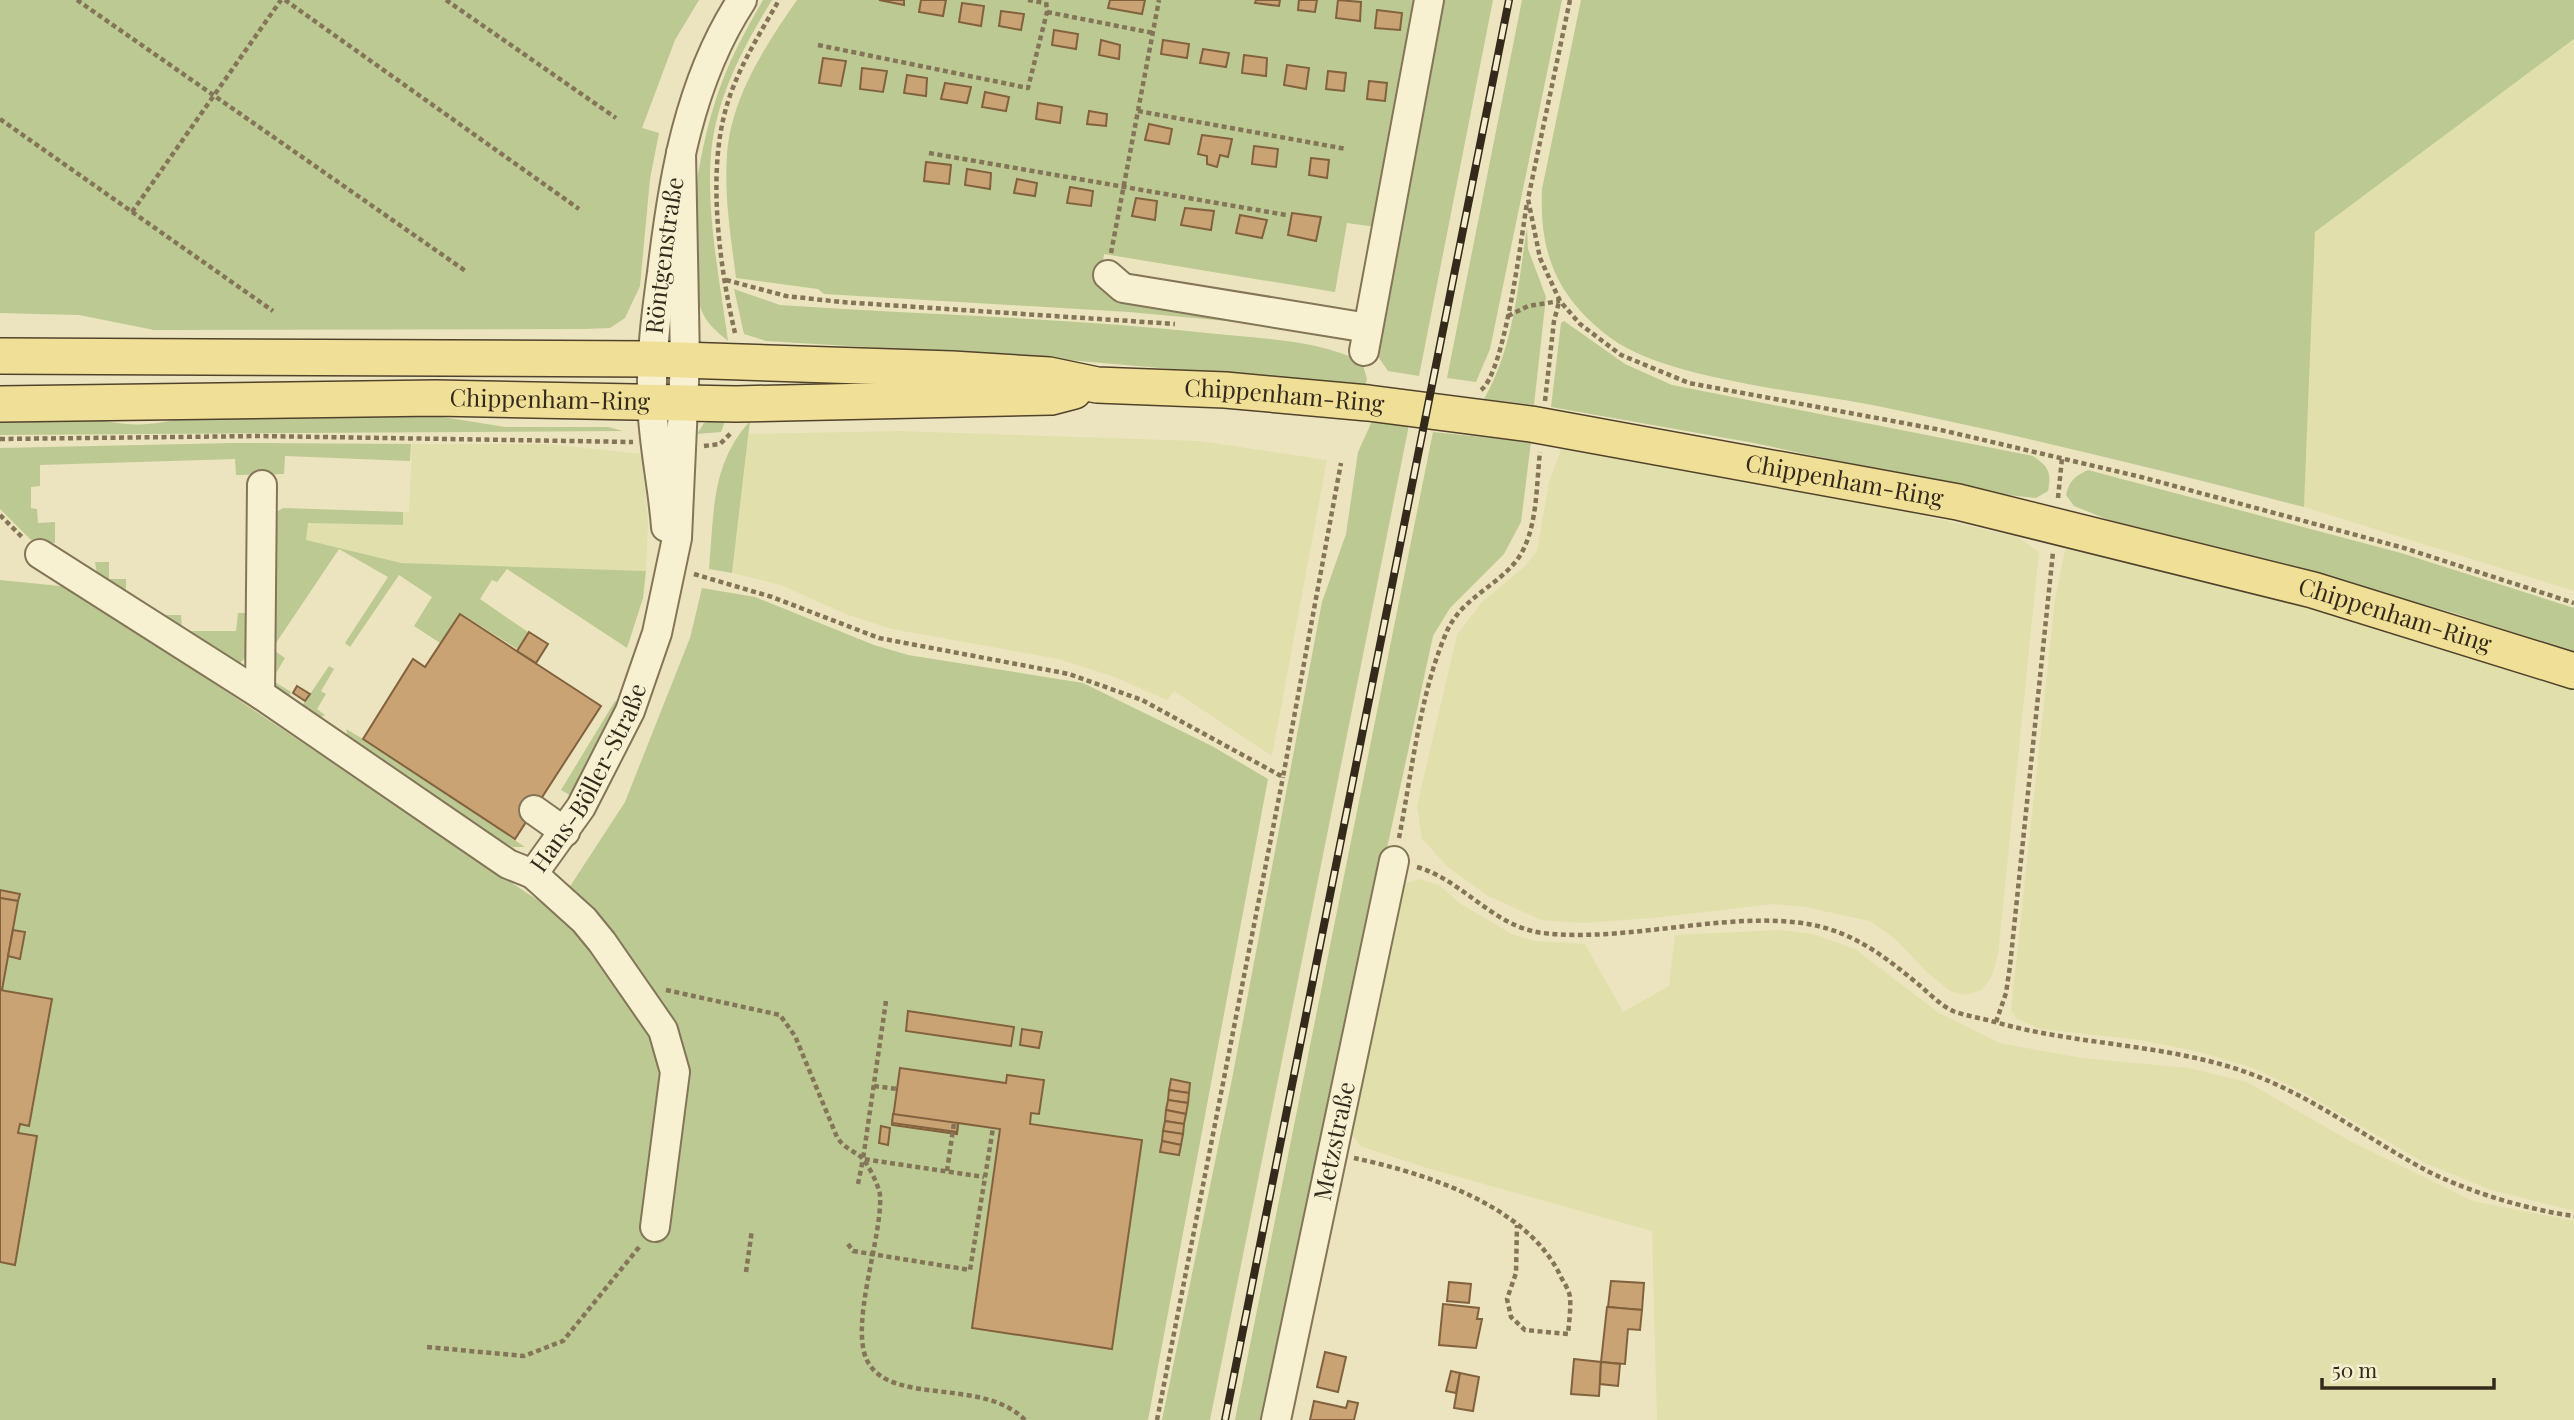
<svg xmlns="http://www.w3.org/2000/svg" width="2574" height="1420" font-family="'Playfair Display',serif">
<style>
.farmland{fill:#e1e0ac}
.green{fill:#bcc993}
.building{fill:#caa375;stroke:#82623e;stroke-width:2}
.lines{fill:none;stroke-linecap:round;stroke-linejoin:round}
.minor-casing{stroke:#847558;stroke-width:32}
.major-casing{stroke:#51422c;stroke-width:38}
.path{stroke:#847558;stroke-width:4.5;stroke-dasharray:5 3.5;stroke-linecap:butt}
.minor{stroke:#f7f1d1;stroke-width:28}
.major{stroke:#f0df96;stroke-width:35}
.rail-casing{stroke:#342a1c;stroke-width:8}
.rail{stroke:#f4eece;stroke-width:5;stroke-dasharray:16;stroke-linecap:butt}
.labels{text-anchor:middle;stroke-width:5;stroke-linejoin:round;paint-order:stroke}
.street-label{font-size:24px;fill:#342a1c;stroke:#f4eece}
</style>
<rect width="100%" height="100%" fill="#ece4be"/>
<g class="farmland">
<polygon points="2574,39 2574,591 2304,507 2315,232"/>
<polygon points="900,431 1199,441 1327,460 1272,756 1174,691 1167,700 1112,676 1058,659 892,629 848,615 781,585 732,573 749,434"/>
<polygon points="412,444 547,444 642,454 648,523 646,571 401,563 306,541 307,523 403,525 403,512 409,512"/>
<polygon points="1561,449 1779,483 2018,537 2039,552 1998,955 1992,976 1982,990 1965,995 1950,991 1928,973 1895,939 1870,921 1805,907 1774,904 1652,918 1583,923 1541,920 1488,896 1448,867 1422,839 1417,806 1457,635 1482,602 1525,566 1537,551 1549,482"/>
<polygon points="2075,547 2133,556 2574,684 2574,1211 2488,1189 2423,1162 2301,1091 2253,1068 2195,1051 2140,1040 2041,1029 2017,1019 2011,1010 2055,599 2065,550"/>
<polygon points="1419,879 1439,885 1461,904 1512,934 1534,941 1585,944 1623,1012 1669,986 1675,935 1780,930 1813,934 1855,949 1939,1013 1999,1043 2082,1058 2189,1068 2247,1082 2350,1141 2473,1201 2574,1221 2574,1420 1657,1420 1652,1231 1427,1168 1360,1146 1350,1132 1402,885"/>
</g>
<g class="green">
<polygon points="0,0 699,0 675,40 642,128 659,133 650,179 640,286 625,318 610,328 585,329 154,330 79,315 0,313"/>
<path d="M763,0H772C743,47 716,98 711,154C706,213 720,282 728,341C717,332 706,323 701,309C678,254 701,136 722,82C733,53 748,26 763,0Z"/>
<path d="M797,0H1417L1376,227L1347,223L1335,292L1104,254L1100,282L1301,328L1129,312L824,294L818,289L736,278C731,238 724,196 727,155C731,98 765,46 797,0Z"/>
<polygon points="1439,0 1493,0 1419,376 1388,371 1379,358 1373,342"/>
<polygon points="1522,0 1562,0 1490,349 1476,382 1447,378"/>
<path d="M1581,0H2574V39L2315,232L2304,507C2164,471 2024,436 1882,407C1810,392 1669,380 1612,339C1558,299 1539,255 1542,189Z"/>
<path d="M1527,227L1528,249L1546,297L1534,405L1484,399C1514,347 1518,285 1527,227Z"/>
<path d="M734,289L780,305C925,315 1072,318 1217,334C1265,339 1319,340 1362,362L1367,379L1365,386L1045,358L766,341L744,334Z"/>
<path d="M1564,321L1625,364L1672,385L2033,456C2048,466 2052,472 2048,491L2036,498L1988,493L1754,443L1551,407L1561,323Z"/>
<path d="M80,415C124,427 150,428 193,415H431L505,427H608L623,431L0,435V418Z"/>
<polygon points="727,416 721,432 697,434 704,423"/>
<polygon points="1373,419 1408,424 1408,430 1210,1420 1162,1420 1232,1079 1322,602 1346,534 1358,452"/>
<path d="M750,421L732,573L709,569C714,513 711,464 750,421Z"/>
<polygon points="1433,432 1531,442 1521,522 1504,554 1450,608 1433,636 1263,1420 1235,1420"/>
<polygon points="234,443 411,444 410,461 285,456 284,474 236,475 235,459 40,465 40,486 31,487 31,508 37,509 38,523 55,522 55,543 34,543 0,509 0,448"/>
<path d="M2088,470L2401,553L2574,608V654L2454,613L2124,526L2074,506L2066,495C2069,481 2075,476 2088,470Z"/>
<polygon points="283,508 403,512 403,525 308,523 306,540 401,563 646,571 643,598 627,648 507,569 497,582 492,580 480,599 528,632 517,649 460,613 440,643 414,626 432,597 399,575 350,647 345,643 388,577 339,549 272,649 285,658 272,680 291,692 286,700 271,685 273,514"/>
<polygon points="95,562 109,562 109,579 126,579 126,601 98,580"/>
<polygon points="0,580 70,587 554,911 625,802 690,638 702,588 755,597 874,645 908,655 1083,683 1212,746 1268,779 1148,1420 0,1420"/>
<polygon points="238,613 246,613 245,658 235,668 166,620 166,615 181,615 182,631 236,631"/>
<polygon points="329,666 334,669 321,691 326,694 317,709 325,715 319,718 300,709"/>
<polygon points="615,701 620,704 575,798 561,790"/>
<polygon points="346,729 363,739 525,847 513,847 497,839 354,744 348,738"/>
</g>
<g class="building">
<polygon points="879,0 904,0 904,5"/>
<polygon points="921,0 946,0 943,16 919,12"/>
<polygon points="1110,0 1145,0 1142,14 1108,8"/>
<polygon points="1256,0 1280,0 1279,6 1255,3"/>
<polygon points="1299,0 1317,0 1315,12 1298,10"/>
<polygon points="1338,0 1361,2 1360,21 1336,18"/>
<polygon points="962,3 984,6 981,26 959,22"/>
<polygon points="1377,10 1402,13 1400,30 1375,28"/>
<polygon points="1001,11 1024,14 1021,30 999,26"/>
<polygon points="1054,30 1078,34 1076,49 1052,45"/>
<polygon points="1101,40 1120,45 1119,59 1099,55"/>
<polygon points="1163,40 1189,44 1187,58 1161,54"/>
<polygon points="1203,49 1229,53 1226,67 1200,63"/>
<polygon points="1244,55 1267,58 1266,76 1242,73"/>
<polygon points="823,58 846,61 841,86 819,83"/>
<polygon points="1287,65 1309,68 1306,89 1284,85"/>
<polygon points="862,68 887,71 883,92 860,89"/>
<polygon points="1328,71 1346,73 1344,91 1326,89"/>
<polygon points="907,75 927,78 926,96 904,93"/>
<polygon points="1369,81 1387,83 1385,101 1367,99"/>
<polygon points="945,83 971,87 967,103 941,99"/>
<polygon points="985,92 1009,97 1006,111 982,107"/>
<polygon points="1038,103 1062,107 1060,123 1036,119"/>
<polygon points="1089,111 1107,114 1106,126 1087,124"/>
<polygon points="1149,124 1172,129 1169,144 1145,140"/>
<polygon points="1202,135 1232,139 1228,157 1220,155 1217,167 1207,164 1207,156 1198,154"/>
<polygon points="1254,146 1278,149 1276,167 1252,164"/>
<polygon points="1311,158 1329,160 1327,178 1309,175"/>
<polygon points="926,162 951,165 949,184 924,181"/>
<polygon points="967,169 991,173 990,189 965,185"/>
<polygon points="1017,179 1037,183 1035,196 1014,193"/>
<polygon points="1070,187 1093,191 1091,206 1067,203"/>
<polygon points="1136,198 1157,201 1155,220 1132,216"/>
<polygon points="1185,208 1214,211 1211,230 1181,225"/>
<polygon points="1292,213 1321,217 1316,241 1288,235"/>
<polygon points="1240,215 1267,220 1262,238 1236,233"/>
<polygon points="460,614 601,706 515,839 363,739 413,659 425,667"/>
<polygon points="529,632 548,644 536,663 517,651"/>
<polygon points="297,686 310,694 305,701 293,693"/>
<polygon points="0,890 20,894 18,901 0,898"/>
<polygon points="0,898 18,901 2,990 0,990"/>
<polygon points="13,930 25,932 20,959 8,956"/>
<polygon points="0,990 52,999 29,1126 20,1124 18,1133 37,1136 15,1265 0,1262"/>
<polygon points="908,1011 1014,1027 1011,1046 906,1031"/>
<polygon points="1022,1029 1042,1032 1039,1048 1020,1045"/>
<polygon points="900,1068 1006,1083 1007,1075 1044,1080 1039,1114 1031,1113 1030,1124 1142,1140 1112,1349 972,1328 1000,1129 958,1123 957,1134 892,1125"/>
<polygon points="1171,1079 1190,1083 1189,1093 1169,1090"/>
<polygon points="1169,1090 1189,1093 1188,1103 1168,1100"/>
<polygon points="1168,1100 1188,1103 1186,1114 1166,1110"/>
<polygon points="1166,1110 1186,1114 1184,1124 1165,1121"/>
<polygon points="893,1114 958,1123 957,1132 892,1123"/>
<polygon points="1165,1121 1184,1124 1183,1134 1163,1131"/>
<polygon points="881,1126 890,1128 888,1145 879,1143"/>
<polygon points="1163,1131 1183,1134 1181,1145 1162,1141"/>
<polygon points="1162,1141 1181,1145 1179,1155 1160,1152"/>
<polygon points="1611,1281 1644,1283 1642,1310 1608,1307"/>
<polygon points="1449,1282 1471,1284 1469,1303 1447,1301"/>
<polygon points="1443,1304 1479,1308 1477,1319 1482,1319 1476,1348 1439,1345"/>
<polygon points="1607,1307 1642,1310 1640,1330 1628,1329 1625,1364 1601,1362"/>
<polygon points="1325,1352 1346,1357 1338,1392 1317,1387"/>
<polygon points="1574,1359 1601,1362 1599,1396 1571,1394"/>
<polygon points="1601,1362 1620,1364 1618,1386 1600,1384"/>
<polygon points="1451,1371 1460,1373 1456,1393 1446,1391"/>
<polygon points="1460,1373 1479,1377 1473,1411 1454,1408"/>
<polygon points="1314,1401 1346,1408 1348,1401 1358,1403 1354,1420 1310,1420"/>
</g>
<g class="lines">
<g class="minor-casing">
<g id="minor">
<polyline points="1108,275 1123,288 1368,328"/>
<polyline points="1364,351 1429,0"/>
<path id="s1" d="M666,527C663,485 653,443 652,400C651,357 656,316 662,273C673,179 689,81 742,0"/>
<polyline points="40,554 260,694 508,864 533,874"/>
<polyline points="260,694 262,485"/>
<polyline points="534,810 565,832"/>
<path id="s2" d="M655,1227L675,1072L663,1030L602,942L584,920L533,874L581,807L630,711L657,633L677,538L685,360L681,153"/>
<path id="s3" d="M1276,1420L1394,861"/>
</g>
</g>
<g class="major-casing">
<g id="major">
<path id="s4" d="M0,356L651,359L952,369L1049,375L1097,385L1225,390L1368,403L1531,424L1958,502L2313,590L2574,671"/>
<path id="s5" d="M0,404L436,398L736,404L1051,397L1074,391"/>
</g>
</g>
<g class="path">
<polyline points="77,0 467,272"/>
<polyline points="285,0 579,209"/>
<polyline points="446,0 616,118"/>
<polyline points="1028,0 1045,3"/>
<polyline points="1570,0 1528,199 1540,258 1560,301 1580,324 1621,355 1689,383 1941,430 2141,477 2404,548 2574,603"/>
<polyline points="1047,12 1153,33"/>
<polyline points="818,45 1028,88 1047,12 1046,0"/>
<polyline points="1138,111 1346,149"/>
<polyline points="0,119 273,311"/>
<polyline points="929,153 1286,215"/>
<polyline points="132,212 281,0"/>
<polyline points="1111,253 1159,0"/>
<polyline points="726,280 786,296 841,302 1175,324"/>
<polyline points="1508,316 1528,306 1560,301"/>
<path d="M735,333C720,270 708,180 724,116C734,74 758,37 779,0"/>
<path d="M1481,390C1505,372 1521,238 1527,203"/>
<polyline points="1545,401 1554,321 1559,302"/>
<polyline points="0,439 260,436 633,442"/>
<polyline points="704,446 720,444 732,432"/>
<polyline points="2058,498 2062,458"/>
<polyline points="0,515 24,539"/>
<polyline points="694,574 772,597 879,638 1069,674 1142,700 1283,777 1341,463"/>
<path d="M1399,838C1412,772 1420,692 1447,631C1462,598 1496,587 1517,560C1538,531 1536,486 1540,452"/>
<path d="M1417,867C1463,880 1493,927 1543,933C1632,944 1748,904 1829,929C1864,940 1890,961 1918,984C1929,993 1940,1005 1953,1011C1966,1016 1981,1018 1995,1022C2079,1046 2167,1043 2251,1074C2311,1096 2364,1136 2420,1167C2461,1190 2528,1210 2574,1216"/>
<path d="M666,990L780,1015L795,1036L837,1137C844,1148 852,1150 861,1157C868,1163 879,1186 880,1195C883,1237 847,1330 869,1364C895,1405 984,1378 1025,1420"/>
<polyline points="886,1001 863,1159 984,1177"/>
<polyline points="1996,1022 2006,993 2010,966 2053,552"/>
<polyline points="874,1086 897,1089"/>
<path d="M1354,1158C1424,1173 1524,1204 1559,1273C1562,1280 1569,1289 1570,1297C1571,1309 1569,1322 1568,1334L1525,1330L1511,1317L1507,1299L1516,1273L1517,1225"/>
<polyline points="947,1171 954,1123"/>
<polyline points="858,1184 863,1159"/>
<polyline points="848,1244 853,1251 970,1270 993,1128"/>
<polyline points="746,1272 752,1230"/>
<polyline points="427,1347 524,1356 563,1341 640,1246"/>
<polyline points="1157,1420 1283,777"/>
</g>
<use href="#minor" class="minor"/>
<use href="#major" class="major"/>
<g class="rail-casing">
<polyline id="rail" points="1225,1420 1509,0"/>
</g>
<use href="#rail" class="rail"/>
</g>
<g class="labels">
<g class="street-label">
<text dy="8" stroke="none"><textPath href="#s1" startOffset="273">Röntgenstraße</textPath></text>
<text dy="8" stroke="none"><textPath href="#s4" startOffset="1286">Chippenham-Ring</textPath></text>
<text dy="8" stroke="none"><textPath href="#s5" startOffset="550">Chippenham-Ring</textPath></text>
<text dy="8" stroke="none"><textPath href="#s4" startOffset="1853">Chippenham-Ring</textPath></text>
<text dy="8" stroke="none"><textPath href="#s4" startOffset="2420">Chippenham-Ring</textPath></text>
<text dy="8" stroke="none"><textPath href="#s2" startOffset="516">Hans-Böller-Straße</textPath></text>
<text dy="8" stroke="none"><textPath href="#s3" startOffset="285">Metzstraße</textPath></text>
</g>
</g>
<path d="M2322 1378v10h172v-10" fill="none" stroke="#342a1c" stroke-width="3.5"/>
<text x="2332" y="1378" font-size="21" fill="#342a1c" stroke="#f4eece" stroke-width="5" paint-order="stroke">50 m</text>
</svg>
